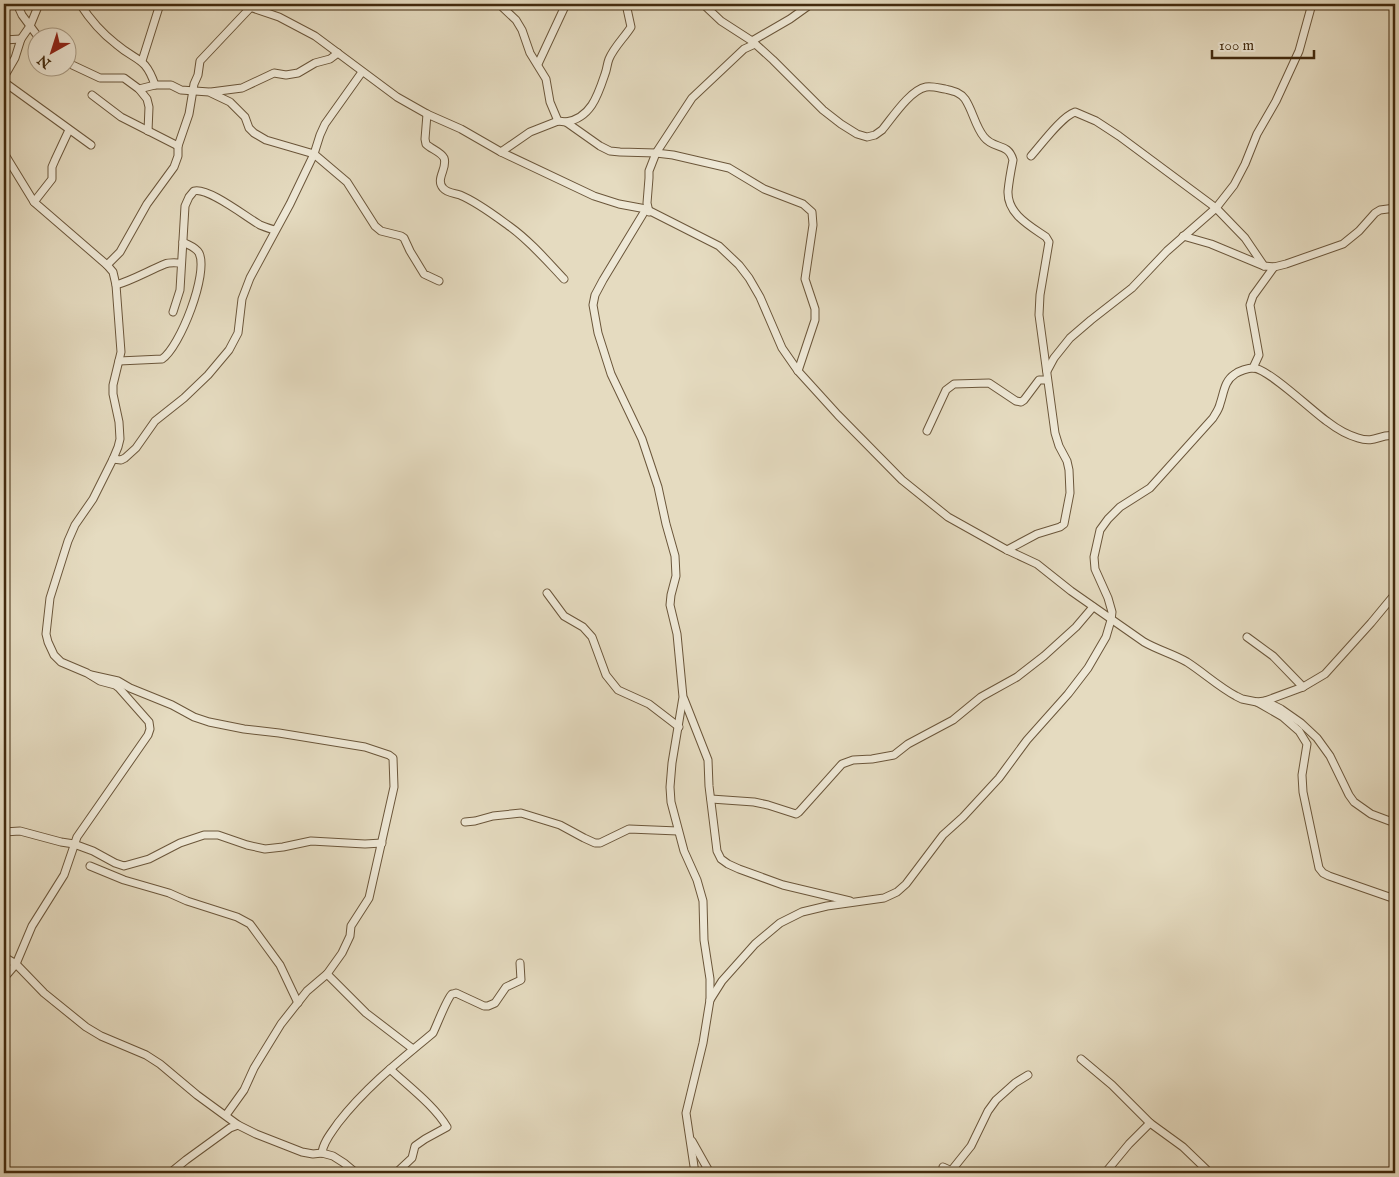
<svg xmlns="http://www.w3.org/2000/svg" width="1399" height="1177" font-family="'IM FELL English',serif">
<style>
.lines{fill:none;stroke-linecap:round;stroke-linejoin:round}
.minor-casing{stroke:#6b563a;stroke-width:9}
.minor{stroke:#eee8d6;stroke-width:7}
</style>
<rect width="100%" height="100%" fill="#e5dbc0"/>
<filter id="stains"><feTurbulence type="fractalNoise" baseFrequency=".004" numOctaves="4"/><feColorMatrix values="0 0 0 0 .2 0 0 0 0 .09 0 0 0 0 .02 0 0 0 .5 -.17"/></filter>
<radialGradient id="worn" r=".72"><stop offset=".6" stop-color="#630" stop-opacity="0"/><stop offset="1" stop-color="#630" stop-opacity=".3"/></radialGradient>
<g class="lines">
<g class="minor-casing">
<g id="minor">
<polyline points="17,4 22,15 39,38"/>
<path d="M80,4C89,18 103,34 116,44C137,62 145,56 155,85"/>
<path d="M241,4L279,17L315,36L397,97L427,114L461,129L501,152L594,196L619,204L646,209L719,246L739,265L749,278L760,297L782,348L798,371L838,415L902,480L948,517L1007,550L1037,564L1071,591L1144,642C1158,650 1173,654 1187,662C1204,673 1219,687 1236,696L1242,699L1257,702L1265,701L1281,709L1301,723L1317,738L1330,756L1349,795L1354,802L1371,814L1395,823"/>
<polyline points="499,4 516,20 522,30 530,53 546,79 550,102 558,121"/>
<path d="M703,4L721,21L752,41L773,60L823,110L841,124L857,134L867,137L875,135L882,130C892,118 910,90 926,87C932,86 939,88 945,89C953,91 960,92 965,99C973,111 975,126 984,137C994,150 1008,142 1013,160C1011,170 1009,181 1008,191C1007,214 1030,226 1046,237L1049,242L1040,295L1039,315L1055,433L1059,446L1067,461L1069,470L1070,493L1064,524L1060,527L1037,534L1007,550"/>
<polyline points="4,40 21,39"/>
<polyline points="752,41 790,19 811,4"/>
<polyline points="142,61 160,4"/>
<polyline points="68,63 100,78 124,78 139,89 147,99 149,107 148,131"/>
<polyline points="538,64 566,4"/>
<polyline points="4,77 15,58 21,39 30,26 39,4"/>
<polyline points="4,82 91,145"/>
<polyline points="139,89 155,85 171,85 181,90 209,92 230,102 245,117 249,128 254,133 266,140 314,154 347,182 375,226 381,231 401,236 404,238 410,251 424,274 439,281"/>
<polyline points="211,92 242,88 274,73 286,75 298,73 315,63 330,59 338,53"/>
<polyline points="92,95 121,117 178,146"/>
<path d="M427,114L425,139L426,144C431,149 441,152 444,158C448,168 435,179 443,188C447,193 454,193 460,195C477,202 494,215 509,226C530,241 547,261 564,279"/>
<path d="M566,122C591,118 598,95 605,74C607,69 607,64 609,59C614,47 624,38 631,27L626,4"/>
<polyline points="501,152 530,132 558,121 566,122 600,146 610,151 620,152 656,153 673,155 729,168 764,189 803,204 812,212 813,225 805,279 815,309 815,320 798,371"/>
<polyline points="4,153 34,202 107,265 113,272 116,285 121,352 113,385 113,394 119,422 120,439 118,447 113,459 93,499 75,525 68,541 50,598 46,634 48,642 54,655 61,662 87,673 100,681 115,685 119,688 149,722 150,729 148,735 77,837 64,875 32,926 16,964 4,978"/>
<path d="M1031,156C1041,145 1061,117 1075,112L1096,121L1119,136L1216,208L1245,238L1264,266"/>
<polyline points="34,202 52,179 52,167 55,160 69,130"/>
<polyline points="646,209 603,280 595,295 593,305 598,333 611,374 642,439 658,487 666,524 675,556 676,576 671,595 670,605 677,634 683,697 672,763 670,787 671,802 684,851 697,880 703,901 704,940 710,979 710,1000 703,1043 686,1113 695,1173"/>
<polyline points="649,212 647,203 649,178 649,171 656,153 692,98 744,49 755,44"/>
<polyline points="1183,236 1211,244 1264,266 1274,267 1286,264 1343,244 1359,231 1375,213 1380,210 1395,208"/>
<polyline points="107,265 120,252 147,204 174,167 178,156 178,146 189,114 194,84 198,75 200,61 251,7"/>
<path d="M116,285C133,280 148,271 165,264C170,262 176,263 181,263"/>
<path d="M173,312L180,290L185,206L189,197L194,191C208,187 246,217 260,225C265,227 270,229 275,230"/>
<path d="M119,361L162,359C180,347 209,273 199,253C196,247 188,245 183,242"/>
<polyline points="1253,368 1259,355 1250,305 1253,296 1274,267"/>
<polyline points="1047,371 1054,358 1070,338 1091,320 1132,288 1167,251 1216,208 1234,185 1245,164 1257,134 1276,101 1299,51 1312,4"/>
<polyline points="927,431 946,390 954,384 989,383 1016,401 1021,402 1024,400 1039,380 1047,380"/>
<polyline points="113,459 121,460 125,458 136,448 155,421 184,398 208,375 229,350 238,333 242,299 250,278 290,204 314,154 320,135 325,124 362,72"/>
<polyline points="547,593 564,616 583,627 592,637 606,675 618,690 649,704 679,727"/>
<polyline points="1247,637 1273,656 1303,687"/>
<polyline points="91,675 118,681 130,688 172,705 194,717 209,722 244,729 279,733 365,747 389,755 393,758 394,787 369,898 351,926 350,936 342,953 327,974 307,991 281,1024 254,1068 244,1090 226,1115"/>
<polyline points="684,699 708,760 709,786 717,851 721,859 728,864 739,869 783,885 850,901"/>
<polyline points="1265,701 1303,687 1325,674 1371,623 1395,594"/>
<polyline points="1257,702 1283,717 1299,731 1307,744 1302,775 1303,792 1319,868 1323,873 1329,876 1395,899"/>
<polyline points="711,799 754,802 768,805 796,814 799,812 842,764 853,760 872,759 894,755 908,744 953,720 981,697 1017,677 1044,656 1076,627 1093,607"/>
<polyline points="465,822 475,821 493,816 521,813 560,825 584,838 595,843 600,843 629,829 678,831"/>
<polyline points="4,832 20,831 61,842 74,844 93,851 115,863 124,866 149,859 180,843 204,835 218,835 247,845 265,849 283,847 311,841 365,844 382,843"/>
<polyline points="90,866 124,880 169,893 187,901 237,917 250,924 280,965 298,1003"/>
<polyline points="4,957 16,964 44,993 86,1027 101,1036 146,1055 160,1064 197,1095 238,1125 256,1134 302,1152 313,1154 322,1153 333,1156 344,1163 356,1173"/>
<polyline points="327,974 366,1013 413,1049"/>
<path d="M710,1000L722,981L755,944L780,923L802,912L827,906L884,898L897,892L906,884L943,835L963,817L999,778L1027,740L1068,694L1088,668L1106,637L1111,620L1112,612L1108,598L1095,569L1094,557L1100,530L1108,519L1120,507L1150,488L1213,418C1216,413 1219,409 1220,404C1224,393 1224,381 1235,374C1239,371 1248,368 1253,368C1268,368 1313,412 1328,422C1337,429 1348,435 1358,438C1376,444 1380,433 1395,436"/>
<polyline points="1081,1059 1112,1085 1150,1123"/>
<path d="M390,1069C408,1086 435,1106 447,1127L425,1139L415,1146L412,1158L396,1173"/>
<polyline points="692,1141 710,1173"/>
<path d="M322,1153C323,1142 332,1132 338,1123C365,1088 399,1061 433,1033C437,1025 447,998 452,994C453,994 454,994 456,993L484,1006H488L495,1003L506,987L521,980L520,963"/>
<polyline points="943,1167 956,1173"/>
<polyline points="951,1171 971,1146 988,1111 996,1100 1015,1083 1028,1075"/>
<polyline points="170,1173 186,1160 230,1128 238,1125"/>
<polyline points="1105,1173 1129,1144 1150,1123 1183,1147 1210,1173"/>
</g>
</g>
<use href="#minor" class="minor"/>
</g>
<rect width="1399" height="1177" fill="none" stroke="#e5dbc0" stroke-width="20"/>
<rect x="5" y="5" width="1389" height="1167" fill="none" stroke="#422a0e" stroke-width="2.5"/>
<rect x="10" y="10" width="1379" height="1157" fill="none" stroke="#422a0e"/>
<g transform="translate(52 52) rotate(219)"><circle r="24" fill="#eee8d6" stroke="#a99c86"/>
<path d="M0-4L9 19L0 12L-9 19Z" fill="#8f2418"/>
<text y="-8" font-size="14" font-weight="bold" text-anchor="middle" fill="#422a0e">N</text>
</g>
<path d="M1212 50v8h102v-8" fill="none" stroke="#422a0e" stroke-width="2.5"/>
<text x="1219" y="50" font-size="15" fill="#422a0e" stroke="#eee8d6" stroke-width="4" paint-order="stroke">100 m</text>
<rect width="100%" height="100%" filter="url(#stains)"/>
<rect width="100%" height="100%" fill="url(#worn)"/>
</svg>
